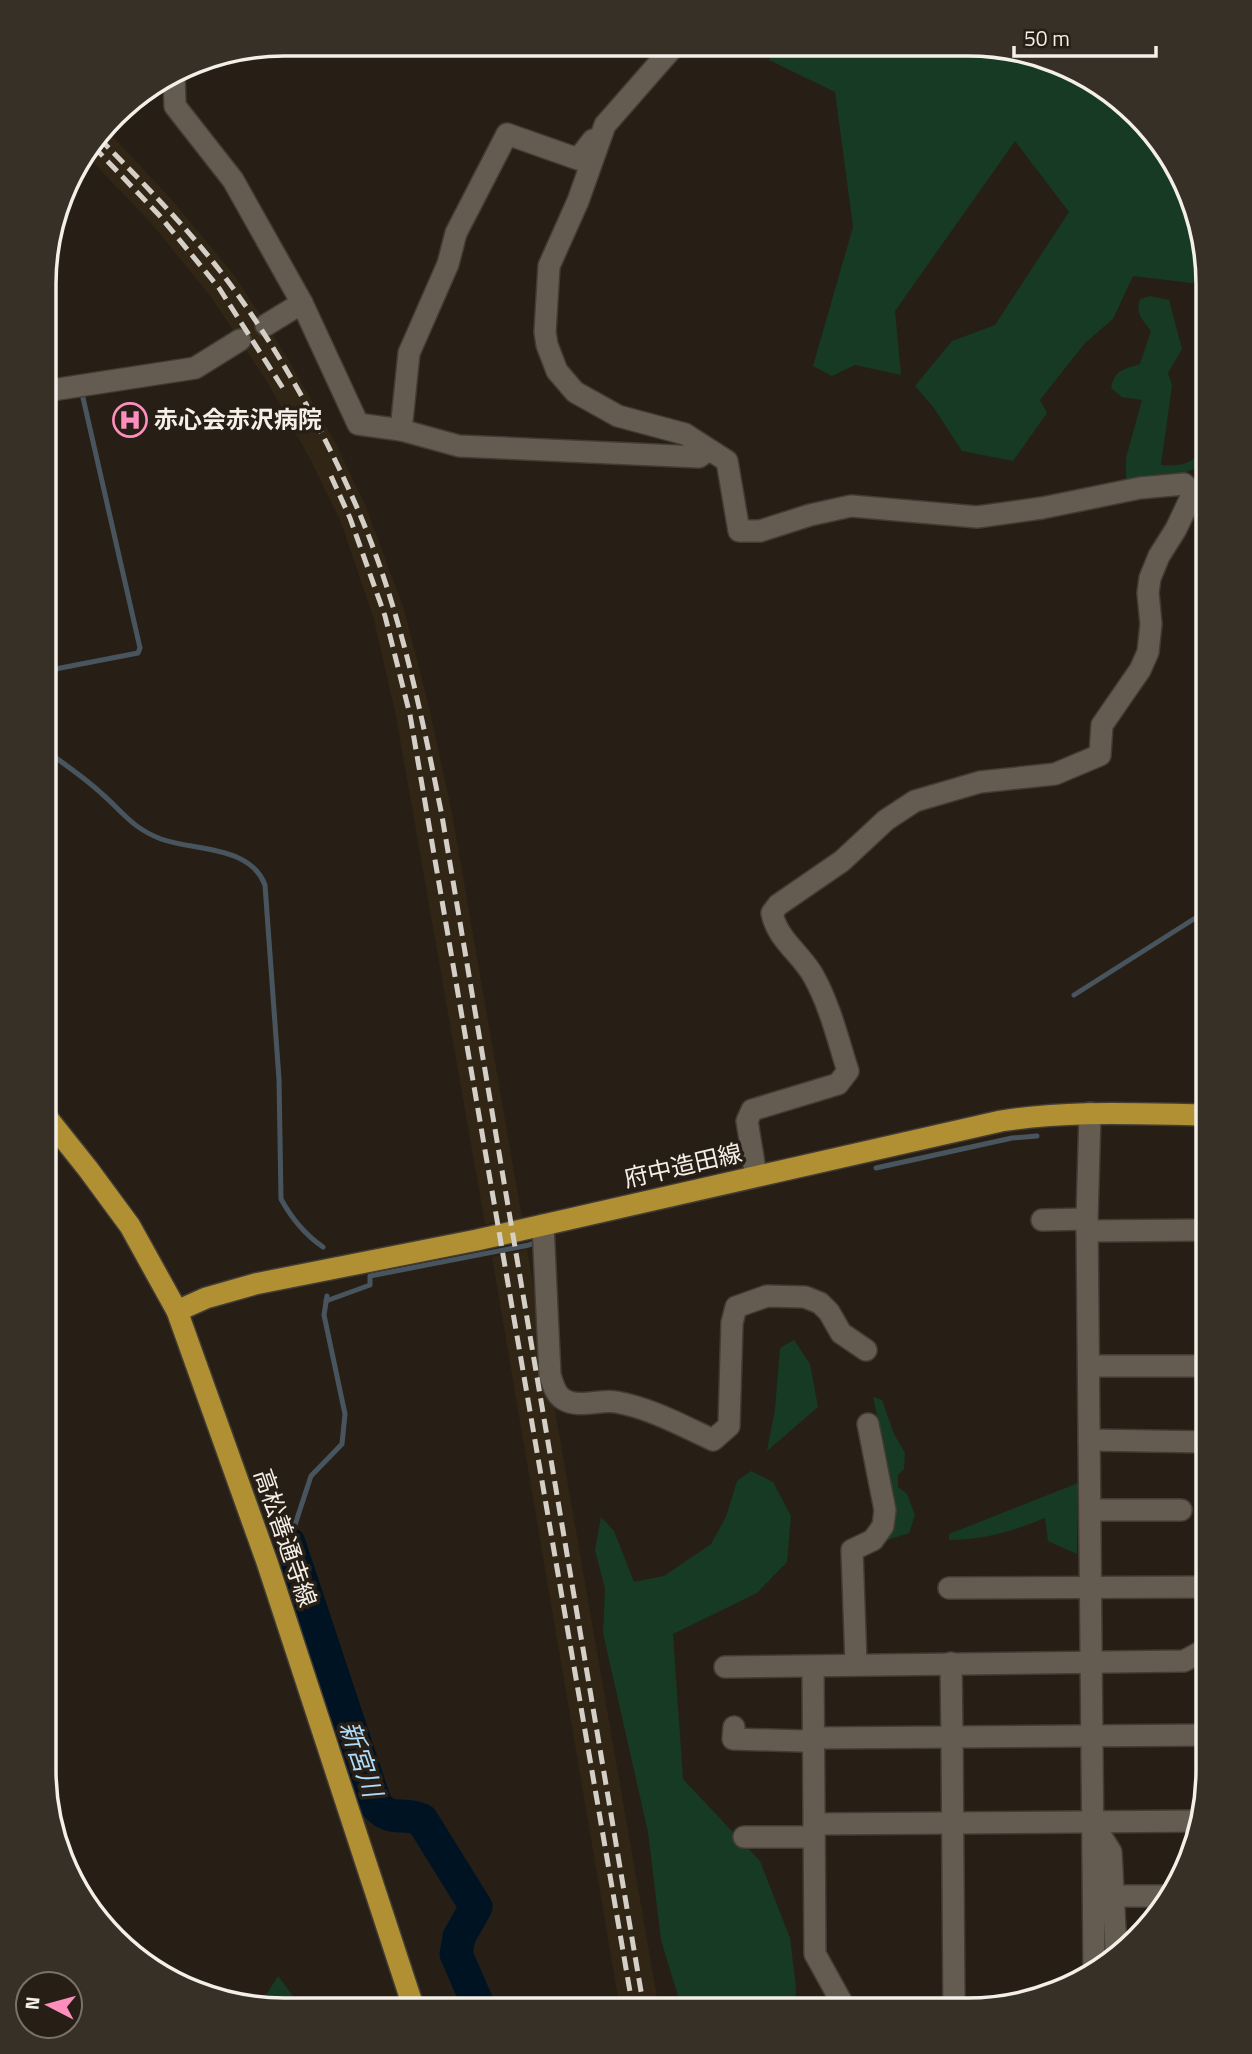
<svg xmlns="http://www.w3.org/2000/svg" width="1252" height="2054" font-family="'Titillium Web','Noto Sans JP',sans-serif">
<style>
.built{fill:#312516}
.green{fill:#163a23}
.lines{fill:none;stroke-linecap:round;stroke-linejoin:round}
.stream{stroke:#49555e;stroke-width:5}
.river{stroke:#001323;stroke-width:33}
.street-casing{stroke:#423c35;stroke-width:24}
.primary-casing{stroke:#423c35;stroke-width:24}
.street{stroke:#655c51;stroke-width:21}
.primary{stroke:#b09033;stroke-width:21}
.rail{stroke:#d4cfc7;stroke-width:5;stroke-dasharray:14 7;stroke-linecap:butt}
.labels{text-anchor:middle;stroke-width:7;stroke-linejoin:round;paint-order:stroke}
.poi-label{font-size:24px;font-weight:bold;fill:#f4efe8;stroke:#271f15;text-anchor:start}
.street-label{font-size:24px;fill:#f4efe8;stroke:#271f15}
.water-label{font-size:26px;font-style:italic;fill:#aedcfb;stroke:#271f15}
.rim{fill:none;stroke:#f4efe8;stroke-width:3.5}
</style>
<rect width="100%" height="100%" fill="#271f15"/>
<g class="built">
<polygon points="106,129 171,199 235,276 288,359 336,444 366,507 404,609 429,707 452,813 522,1218 485,1224 396,716 374,620 341,522 310,459 266,380 211,297 151,223 86,155"/>
<polygon points="527,1249 659,2009 620,2009 492,1257"/>
</g>
<g class="green">
<polygon points="779,45 1000,46 1115,94 1190,192 1208,285 1133,276 1113,319 1085,343 1040,400 1047,413 1013,461 962,451 934,408 915,386 952,341 995,325 1069,212 1015,141 895,311 901,375 855,365 832,376 813,366 853,227 835,92 769,60"/>
<path d="M1150,296L1169,300L1182,349L1168,373L1172,385L1161,465C1187,466 1194,464 1208,440V485L1201,467L1188,471L1180,479L1126,485V458L1142,400L1122,397L1111,388C1115,369 1123,370 1140,364L1151,331C1143,320 1135,313 1140,299Z"/>
<polygon points="794,1340 810,1364 818,1407 767,1451 775,1409 780,1348"/>
<polygon points="873,1397 882,1400 894,1434 905,1453 904,1469 898,1475 898,1487 907,1494 915,1515 909,1533 884,1541 877,1416"/>
<polygon points="751,1471 773,1482 791,1516 787,1562 757,1593 673,1634 683,1779 760,1861 790,1938 796,1988 795,2010 682,2009 661,1940 648,1832 603,1633 605,1589 595,1550 601,1517 614,1531 634,1582 664,1576 711,1544 726,1517 737,1481"/>
<path d="M1078,1483L1077,1554L1048,1541L1045,1518C1011,1532 986,1539 949,1540V1534Z"/>
<polygon points="278,1976 302,2008 258,2008"/>
</g>
<g class="lines">
<g class="stream">
<polyline points="45,671 138,653 140,648 81,389"/>
<path d="M45,750C64,764 84,777 101,793C123,812 132,828 161,839C194,851 250,845 265,885L279,1079L281,1199C292,1219 304,1234 323,1247"/>
<polyline points="1074,995 1208,910"/>
<polyline points="876,1168 1012,1138 1037,1136"/>
<polyline points="326,1301 370,1285 370,1276 529,1245 538,1241"/>
<polyline points="289,1543 311,1476 342,1444 345,1414 324,1315 327,1296"/>
</g>
<path class="river" d="M289,1543L376,1805C392,1823 403,1811 422,1820L476,1907L459,1937L456,1954L480,2009"/>
<g class="street-casing">
<g id="street">
<path d="M675,45L605,125L578,201L549,266L545,332L547,345L557,371L575,392L618,416L685,434L727,461L739,531H760L810,515L851,506L977,517L1042,508L1140,488L1184,484L1193,493L1176,529L1159,556L1150,578L1148,593L1151,624L1148,652L1140,670L1102,725L1100,755L1055,774L980,782L915,801L886,820L842,861L778,905L772,913C777,940 802,954 814,977C830,1006 838,1040 848,1071L838,1084L752,1110L747,1121L756,1176"/>
<polyline points="174,73 175,106 233,180 302,303 358,424 401,430 459,446 699,457 709,450"/>
<polyline points="266,325 302,303"/>
<polyline points="46,391 195,368 240,340"/>
<polyline points="401,430 409,353 448,264 456,233 507,134 578,159 593,140"/>
<polyline points="1090,1113 1087,1219 1094,1966"/>
<polyline points="1042,1220 1087,1219"/>
<path d="M543,1225L550,1375C553,1384 555,1394 563,1399C578,1409 600,1399 616,1402C650,1408 681,1425 713,1440L729,1426L732,1323L736,1307L767,1296L805,1297L820,1303L829,1312L841,1333L866,1350"/>
<polyline points="1087,1231 1208,1230"/>
<polyline points="1089,1366 1208,1366"/>
<polyline points="1089,1440 1208,1442"/>
<polyline points="1090,1510 1181,1510"/>
<polyline points="949,1588 1208,1587"/>
<polyline points="856,1664 852,1550 873,1540 883,1526 885,1510 868,1424"/>
<polyline points="725,1667 1184,1661 1208,1648"/>
<polyline points="813,1668 815,1954 846,2010"/>
<polyline points="734,1727 733,1739 802,1741 813,1738 952,1737 951,1663"/>
<polyline points="1092,1822 1111,1852 1116,1949"/>
<polyline points="814,1824 1201,1821"/>
<polyline points="744,1837 814,1837"/>
<polyline points="1114,1896 1169,1896"/>
<polyline points="954,2010 952,1737 1208,1735"/>
</g>
</g>
<g class="primary-casing">
<g id="primary">
<polyline points="45,1115 88,1169 130,1226 177,1311 267,1562 414,2009"/>
<path d="M177,1311L206,1298L255,1284L477,1240L1001,1121C1070,1110 1138,1114 1208,1115"/>
</g>
</g>
<use href="#street" class="street"/>
<use href="#primary" class="primary"/>
<g class="rail">
<path d="M99,138C143,183 189,229 227,280C277,347 325,433 358,510C400,607 421,712 442,816L644,2009"/>
<polyline points="93,146 159,215 219,288 286,393"/>
<polyline points="331,476 350,518 385,616 410,715 633,2009"/>
</g>
</g>
<defs>
<g id="hospital-ring" transform="scale(1.75)"><circle r="9.5" fill="#271f15" stroke="#fd8ebe" stroke-width="1.5"/><path d="M-5-5h3v3.5h4V-5h3V5h-3V1.5h-4V5h-3Z" fill="#fd8ebe"/></g>
</defs>
<g fill-rule="evenodd">
<use href="#hospital-ring" x="130" y="420"/>
</g>
<g class="labels">
<g class="poi-label">
<text x="154" y="428">赤心会赤沢病院</text>
</g>
<g class="street-label">
<text transform="translate(683 1166) rotate(-13)" y="8">府中造田線</text>
<text transform="translate(285 1538) rotate(71)" y="8">高松善通寺線</text>
</g>
<g class="water-label">
<text transform="translate(361 1759) rotate(71)" y="9">新宮川</text>
</g>
</g>
<path d="M0 0H1252V2054H0ZM284 56H968A228 228 0 0 1 1196 284V1770A228 228 0 0 1 968 1998H284A228 228 0 0 1 56 1770V284A228 228 0 0 1 284 56Z" fill="#373026" fill-rule="evenodd"/>
<path class="rim" d="M284 56H968A228 228 0 0 1 1196 284V1770A228 228 0 0 1 968 1998H284A228 228 0 0 1 56 1770V284A228 228 0 0 1 284 56Z"/>
<g transform="translate(49 2005) rotate(276)"><circle r="33" fill="#271f15" stroke="#797269" stroke-width="2"/>
<path d="M0-5L12 26L0 18L-12 26Z" fill="#fd8ebe"/>
<text y="-10" font-size="19" font-weight="bold" text-anchor="middle" fill="#f4efe8">N</text>
</g>
<path d="M1014 46v10h142v-10" fill="none" stroke="#f4efe8" stroke-width="3.5"/>
<text x="1024" y="46" font-size="21" fill="#f4efe8" stroke="#271f15" stroke-width="5" paint-order="stroke">50 m</text>
</svg>
